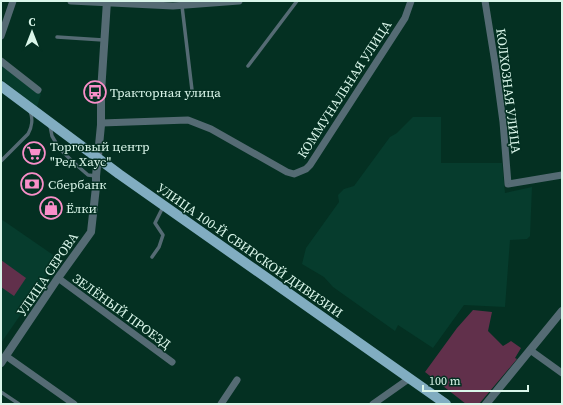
<svg xmlns="http://www.w3.org/2000/svg" width="563" height="405" font-family="'Source Serif 4',serif">
<style>
.built{fill:#063c2d}
.green{fill:#61304b}
.lines{fill:none;stroke-linecap:round;stroke-linejoin:round}
.service{stroke:#556b74;stroke-width:3.5}
.minor{stroke:#556b74;stroke-width:7}
.tertiary{stroke:#556b74;stroke-width:8}
.primary{stroke:#81adc1;stroke-width:10}
.labels{text-anchor:middle;stroke-width:3;stroke-linejoin:round;paint-order:stroke}
.street-label{font-size:13px;fill:#daf6ea;stroke:#043022}
.poi-label{font-size:13px;fill:#daf6ea;stroke:#043022;text-anchor:start}
</style>
<rect width="100%" height="100%" fill="#043022"/>
<g class="built">
<polygon points="1,64 41,94 37,107 1,79"/>
<polygon points="413,117 441,117 441,163 502,163 505,193 532,187 530,236 527,239 510,240 505,307 464,305 433,348 398,325 395,331 333,287 324,277 302,264 306,248 339,202 338,195 344,189 354,186 390,137 397,133"/>
<polygon points="1,219 59,259 1,343"/>
</g>
<g class="green">
<polygon points="1,260 26,278 14,296 1,287"/>
<polygon points="473,310 492,312 488,331 503,346 511,341 521,348 515,358 517,359 479,404 466,404 425,372 457,328"/>
</g>
<g class="lines">
<g class="service">
<polyline points="183,1 182,6 192,90"/>
<polyline points="57,37 103,40"/>
<polyline points="248,66 297,1"/>
<polyline points="50,126 52,136 59,148 73,162 88,175 96,176"/>
<path d="M1,161L28,134C32,127 33,118 30,111"/>
<polyline points="152,257 159,247 163,235 155,223 163,207"/>
<polyline points="1,392 19,404"/>
</g>
<g class="minor">
<polyline points="71,1 173,6 239,1"/>
<polyline points="485,1 495,63 503,122 508,184 562,175"/>
<polyline points="1,36 13,1"/>
<polyline points="1,61 38,90"/>
<polyline points="101,123 188,120 211,129 287,172 294,174 306,169 310,165 405,18 411,1"/>
<polyline points="58,278 172,362"/>
<polyline points="530,350 562,373"/>
<polyline points="6,356 74,404"/>
<polyline points="221,404 237,380"/>
<polyline points="373,404 410,378"/>
</g>
<g class="tertiary">
<polyline points="1,363 58,278 91,232 96,187 96,176 101,125 101,92 107,1"/>
<polyline points="486,404 562,311"/>
</g>
<polyline class="primary" points="1,86 119,174 446,404"/>
</g>
<defs>
<g id="bus-ring" transform="scale(1.15)"><circle r="9.5" fill="#043022" stroke="#f98fc9" stroke-width="1.5"/><path d="M-5-6H5V4H4V6H2V4H-2V6H-4V4H-5ZM-3.5-4V0h7V-4ZM-3.5 1.2v1.5H-2V1.2ZM2 1.2v1.5H3.5V1.2Z" fill="#f98fc9"/></g>
<g id="supermarket-ring" transform="scale(1.15)"><circle r="9.5" fill="#043022" stroke="#f98fc9" stroke-width="1.5"/><path d="M-6-5.5h2.5l.6 2H6L4.5 2H-2.5L-4.4-4H-6ZM-1.5 3.2a1.3 1.3 0 1 0 .1 0ZM3 3.2a1.3 1.3 0 1 0 .1 0Z" fill="#f98fc9"/></g>
<g id="bank-ring" transform="scale(1.15)"><circle r="9.5" fill="#043022" stroke="#f98fc9" stroke-width="1.5"/><path d="M-6-4H6V4H-6ZM0-2.3a2.3 2.3 0 1 0 0 4.6a2.3 2.3 0 1 0 0-4.6Z" fill="#f98fc9"/></g>
<g id="shop-ring" transform="scale(1.15)"><circle r="9.5" fill="#043022" stroke="#f98fc9" stroke-width="1.5"/><path d="M-5-2.5h2.3a2.7 3.5 0 0 1 5.4 0H5L5.5 6h-11ZM-1.5-2.5h3a1.5 2.3 0 0 0-3 0Z" fill="#f98fc9"/></g>
</defs>
<g fill-rule="evenodd">
<use href="#bus-ring" x="95" y="92"/>
<use href="#supermarket-ring" x="34" y="153"/>
<use href="#bank-ring" x="32" y="184"/>
<use href="#shop-ring" x="51" y="208"/>
</g>
<g class="labels">
<g class="street-label">
<text transform="translate(344 89) rotate(-57)" y="5">КОММУНАЛЬНАЯ УЛИЦА</text>
<text transform="translate(509 91) rotate(83)" y="5">КОЛХОЗНАЯ УЛИЦА</text>
<text transform="translate(250 250) rotate(35)" y="5">УЛИЦА 100-Й СВИРСКОЙ ДИВИЗИИ</text>
<text transform="translate(47 274) rotate(-56)" y="5">УЛИЦА СЕРОВА</text>
<text transform="translate(122 311) rotate(36)" y="5">ЗЕЛЁНЫЙ ПРОЕЗД</text>
</g>
<g class="poi-label">
<text x="110" y="97">Тракторная улица</text>
<text x="50" y="151">Торговый центр<tspan x="50" dy="15">"Ред Хаус"</tspan></text>
<text x="48" y="189">Сбербанк</text>
<text x="66" y="213">Ёлки</text>
</g>
</g>
<rect width="563" height="405" fill="none" stroke="#daf6ea" stroke-width="4"/>
<g transform="translate(32 32)" stroke="#043022" stroke-width="3" paint-order="stroke">
<path d="M0-3L7 15L0 10L-7 15Z" fill="#daf6ea"/>
<text y="-6" font-size="11" font-weight="bold" text-anchor="middle" fill="#daf6ea">С</text>
</g>
<path d="M423 385v6h105v-6" fill="none" stroke="#daf6ea" stroke-width="2"/>
<text x="429" y="385" font-size="12" fill="#daf6ea" stroke="#043022" stroke-width="3" paint-order="stroke">100 m</text>
</svg>
